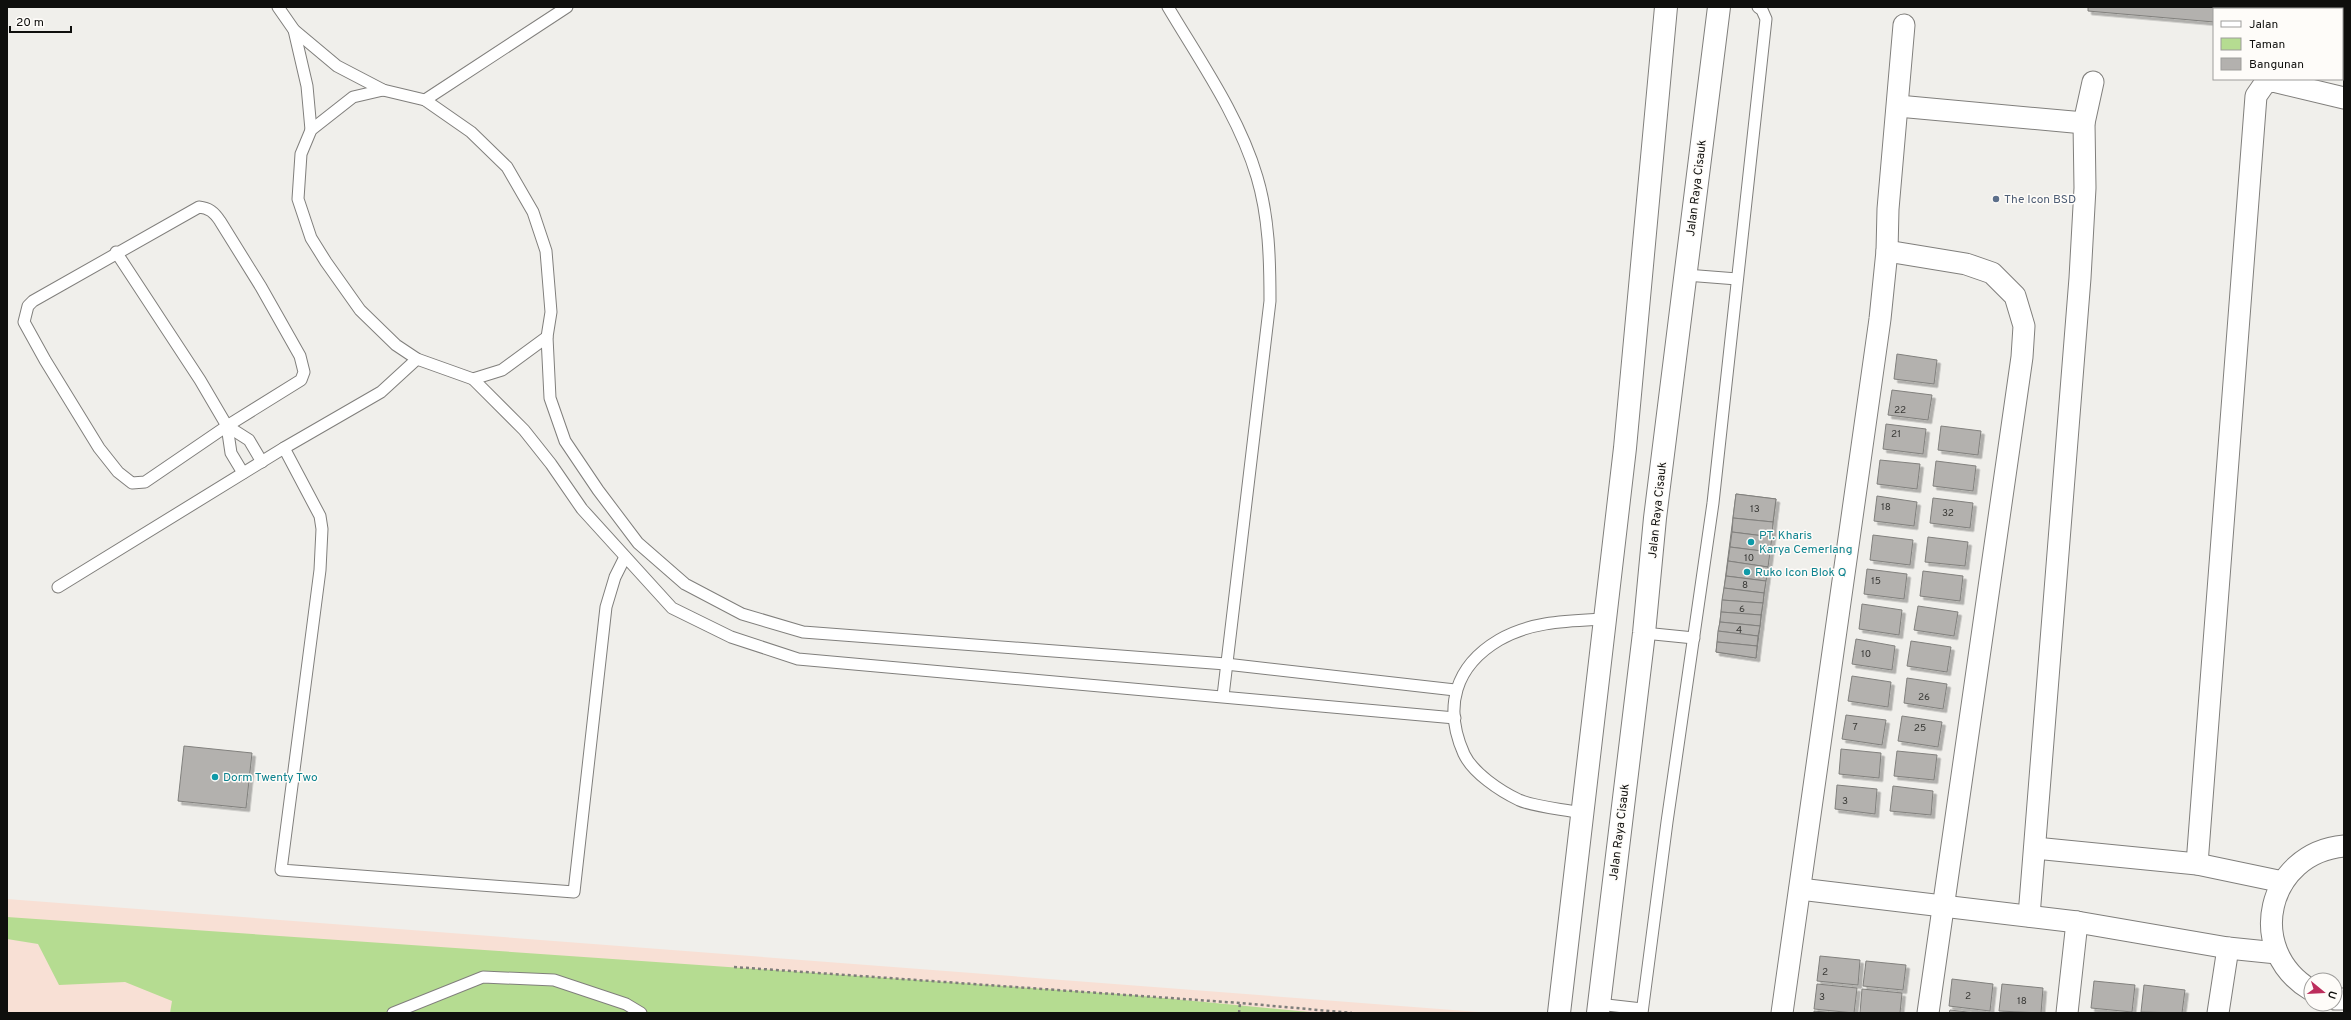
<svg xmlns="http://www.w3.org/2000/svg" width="2351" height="1020" font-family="Overpass,sans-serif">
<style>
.education{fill:#f8e0d5}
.green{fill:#b5dc91}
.building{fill:#b3b1ae;stroke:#81807d;filter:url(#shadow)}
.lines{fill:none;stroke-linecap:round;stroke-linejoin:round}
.service-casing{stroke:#807f7c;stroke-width:13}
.minor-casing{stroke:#807f7c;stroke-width:23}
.secondary-casing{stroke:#807f7c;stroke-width:24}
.path{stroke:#7e7d7a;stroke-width:2.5;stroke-dasharray:3 3;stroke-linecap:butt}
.service{stroke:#fff;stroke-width:11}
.minor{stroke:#fff;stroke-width:21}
.secondary{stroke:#fff;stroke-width:22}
.service-dot{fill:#5c6f8a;stroke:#fefcf9;stroke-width:1.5}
.culture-dot{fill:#0f9aa8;stroke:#fefcf9;stroke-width:1.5}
.labels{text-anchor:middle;stroke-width:3;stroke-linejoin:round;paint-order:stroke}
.number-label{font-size:10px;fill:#383835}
.street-label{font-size:12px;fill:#0f0f0d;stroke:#fefcf9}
.service-label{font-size:12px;fill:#4e5e75;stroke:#fefcf9;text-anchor:start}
.culture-label{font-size:12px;fill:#0d838f;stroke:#fefcf9;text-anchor:start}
</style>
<defs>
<filter id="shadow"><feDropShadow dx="3.5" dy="3.5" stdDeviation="0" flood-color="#0004"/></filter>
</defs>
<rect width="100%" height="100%" fill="#f0efeb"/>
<polygon class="education" points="7,899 1492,1013 7,1013"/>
<polygon class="green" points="7,917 1132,995 1320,1013 170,1013 172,1001 125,982 59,985 38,944 7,939"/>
<g class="building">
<polygon points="2088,7 2236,7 2235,9 2214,9 2214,22 2088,11"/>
<polygon points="2253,7 2344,9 2344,60 2342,59 2342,9 2252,9"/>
<polygon points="1897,354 1937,360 1934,384 1894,379"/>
<polygon points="1892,390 1932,395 1928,420 1888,415"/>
<polygon points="1886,424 1926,429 1923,454 1883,449"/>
<polygon points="1941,426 1981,431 1978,455 1938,450"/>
<polygon points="1880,460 1920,464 1917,489 1877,484"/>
<polygon points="1936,461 1976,466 1973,491 1933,486"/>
<polygon points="1736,494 1776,499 1756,658 1716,652"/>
<polygon points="1736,494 1776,499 1773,522 1733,518"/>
<polygon points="1877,496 1917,502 1914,526 1874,521"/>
<polygon points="1933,498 1973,503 1970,528 1930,523"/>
<polygon points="1733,518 1773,522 1772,537 1732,532"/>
<polygon points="1732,532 1772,537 1770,552 1730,547"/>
<polygon points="1873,535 1913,540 1910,565 1870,560"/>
<polygon points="1928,537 1968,542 1965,566 1925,562"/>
<polygon points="1730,547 1770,552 1768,567 1728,561"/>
<polygon points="1728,561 1768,567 1766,581 1726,576"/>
<polygon points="1867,569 1907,574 1904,599 1864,594"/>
<polygon points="1923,571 1963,576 1960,601 1920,596"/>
<polygon points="1726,576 1766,581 1764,593 1724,588"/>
<polygon points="1724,588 1764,593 1763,603 1722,600"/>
<polygon points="1722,600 1763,603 1761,615 1721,612"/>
<polygon points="1862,604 1902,610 1899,635 1859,629"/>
<polygon points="1918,606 1958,612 1954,636 1914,630"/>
<polygon points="1721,612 1761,615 1760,626 1720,622"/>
<polygon points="1720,622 1760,626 1758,636 1718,631"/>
<polygon points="1718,631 1758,636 1757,646 1717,642"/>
<polygon points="1856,639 1895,646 1892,670 1852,664"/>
<polygon points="1911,641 1951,647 1947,672 1907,666"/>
<polygon points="1717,642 1757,646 1756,658 1716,652"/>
<polygon points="1852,676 1891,682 1888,707 1848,701"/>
<polygon points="1907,678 1947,684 1943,709 1904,703"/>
<polygon points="1846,715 1886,720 1882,745 1842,739"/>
<polygon points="1902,716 1942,722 1938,747 1898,741"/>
<polygon points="184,746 252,753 246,808 178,801"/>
<polygon points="1841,749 1881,753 1879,778 1839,774"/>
<polygon points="1897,751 1937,755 1934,780 1894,776"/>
<polygon points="1837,785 1877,789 1875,814 1835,809"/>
<polygon points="1893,786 1933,791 1931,815 1890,811"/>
<polygon points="1820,956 1860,960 1858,985 1817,981"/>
<polygon points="1866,961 1906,965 1903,990 1863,986"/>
<polygon points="1952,979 1993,984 1990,1011 1949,1006"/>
<polygon points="2094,981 2135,985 2132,1012 2091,1008"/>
<polygon points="1817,984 1857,988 1854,1013 1814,1009"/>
<polygon points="2002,984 2043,988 2041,1013 1999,1011"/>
<polygon points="2144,985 2185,990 2182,1013 2141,1012"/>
<polygon points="1862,989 1902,993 1900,1013 1860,1013"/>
<polygon points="1950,1010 1976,1013 1949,1013"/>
<polygon points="1814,1011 1833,1013 1814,1013"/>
</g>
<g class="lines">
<g class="service-casing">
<g id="service">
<polyline points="278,7 294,30 337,66 383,90"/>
<path d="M1168,7C1200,61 1239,116 1257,177C1269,217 1270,260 1270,301L1223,696"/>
<polyline points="294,30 307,86 311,130"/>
<polygon points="383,90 425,100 471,132 507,167 533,212 546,251 551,312 547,337 502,370 473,379 417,359 396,345 360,310 326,262 311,238 298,199 301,154 311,130 353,97"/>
<polyline points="425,100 567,7"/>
<path d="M199,207C209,208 214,212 220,221L261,287L300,356L304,372L301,380L227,426L145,482L132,483L118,472L99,448L45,360L24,322L28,306L33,301Z"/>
<polyline points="116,252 200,380 227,426 249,440 262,462"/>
<polyline points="1686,275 1737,279"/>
<polyline points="547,337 550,398 565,441 598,490 638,543 685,584 742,614 803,632 1226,664 1455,690"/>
<polyline points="473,379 524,430 551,464 582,509 672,608 731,637 798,659 1455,718"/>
<polyline points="227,426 231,453 243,473"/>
<polyline points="284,448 320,516 322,529 320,570 281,870 574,892 606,607 615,577 625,557"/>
<polyline points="58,587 284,448 381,392 417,359"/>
<polyline points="1644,633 1694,638"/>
<path d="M1581,813C1563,809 1535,807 1519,800C1500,791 1473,773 1464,754C1443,707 1455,666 1499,640C1531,621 1569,621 1605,619"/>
<polyline points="1598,1004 1642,1009"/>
<polyline points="393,1013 483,977 554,980 626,1004 641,1013"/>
<polyline points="1642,1013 1667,822 1713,503 1766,19 1762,10 1758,7"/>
</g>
</g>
<g class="minor-casing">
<g id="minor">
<polyline points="1898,106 2084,123"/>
<polyline points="1887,251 1966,264 1992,273 2015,296 2024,326 2022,357 1928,1013"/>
<polyline points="2035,848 2197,864 2283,882"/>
<polyline points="2197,864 2256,96 2265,83 2273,81 2344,98"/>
<polyline points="1800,889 2077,922 2228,948 2277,953"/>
<polyline points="2029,916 2080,278 2085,188 2084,123 2093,82"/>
<path d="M2311,990C2244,950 2267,853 2344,846"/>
<polyline points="2335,999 2344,999"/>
<polyline points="1782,1013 1880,319 1887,251 1888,209 1904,25"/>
<polyline points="2067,1013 2077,922"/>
<polyline points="2218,1013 2228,948"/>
</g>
</g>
<g class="secondary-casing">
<g id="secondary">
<polyline points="1559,1013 1625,448 1666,7"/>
<polyline points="1598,1013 1644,633 1655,518 1719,7"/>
</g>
</g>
<g class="path">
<polyline points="734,967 1240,1003 1352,1013"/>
<polyline points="1239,1013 1240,1003"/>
</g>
<use href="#service" class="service"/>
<use href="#minor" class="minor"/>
<use href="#secondary" class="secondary"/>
</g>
<circle class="service-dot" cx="1996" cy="199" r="4"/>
<g class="culture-dot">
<circle cx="1751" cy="542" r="4"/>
<circle cx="1747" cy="572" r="4"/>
<circle cx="215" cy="777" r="4"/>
</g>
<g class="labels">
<g class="number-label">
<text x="1900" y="413">22</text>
<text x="1896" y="437">21</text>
<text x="1886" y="510">18</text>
<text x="1755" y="512">13</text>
<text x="1948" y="516">32</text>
<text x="1749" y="561">10</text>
<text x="1876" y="584">15</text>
<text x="1745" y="588">8</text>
<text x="1742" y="612">6</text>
<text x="1739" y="633">4</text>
<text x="1866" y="657">10</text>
<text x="1924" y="700">26</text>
<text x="1855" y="730">7</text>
<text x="1920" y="731">25</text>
<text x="1845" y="804">3</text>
<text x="1825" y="975">2</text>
<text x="1968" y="999">2</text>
<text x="1822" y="1000">3</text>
<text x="2022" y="1004">18</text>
</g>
<g class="street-label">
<text transform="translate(1696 188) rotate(-83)" y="4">Jalan Raya Cisauk</text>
<text transform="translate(1657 510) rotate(-84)" y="4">Jalan Raya Cisauk</text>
<text transform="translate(1619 832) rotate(-83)" y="4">Jalan Raya Cisauk</text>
</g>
<g class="service-label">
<text x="2004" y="203">The Icon BSD</text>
</g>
<g class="culture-label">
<text x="1759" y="539">PT. Kharis<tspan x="1759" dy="14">Karya Cemerlang</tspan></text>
<text x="1755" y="576">Ruko Icon Blok Q</text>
<text x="223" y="781">Dorm Twenty Two</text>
</g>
</g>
<rect width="2351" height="1020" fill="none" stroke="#0f0f0d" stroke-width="16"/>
<rect x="2213" y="8" width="130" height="72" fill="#fefcf9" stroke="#9e9d9b"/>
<rect x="2221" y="21" width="20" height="6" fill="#ffffff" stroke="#9e9d9b"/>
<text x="2249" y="28" font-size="12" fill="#0f0f0d">Jalan</text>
<rect x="2221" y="38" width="20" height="12" fill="#b5dc91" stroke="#9e9d9b"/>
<text x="2249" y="48" font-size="12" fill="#0f0f0d">Taman</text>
<rect x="2221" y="58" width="20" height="12" fill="#b3b1ae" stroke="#9e9d9b"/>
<text x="2249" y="68" font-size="12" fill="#0f0f0d">Bangunan</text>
<g transform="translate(2323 992) rotate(108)"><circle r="19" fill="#fefcf9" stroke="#9e9d9b"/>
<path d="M0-3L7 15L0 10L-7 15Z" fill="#bc2d5c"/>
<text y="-6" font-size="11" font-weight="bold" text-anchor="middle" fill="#0f0f0d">U</text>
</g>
<path d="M10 26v6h61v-6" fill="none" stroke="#0f0f0d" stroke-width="2"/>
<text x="16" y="26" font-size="12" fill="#0f0f0d" stroke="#fefcf9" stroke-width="3" paint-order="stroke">20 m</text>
</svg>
